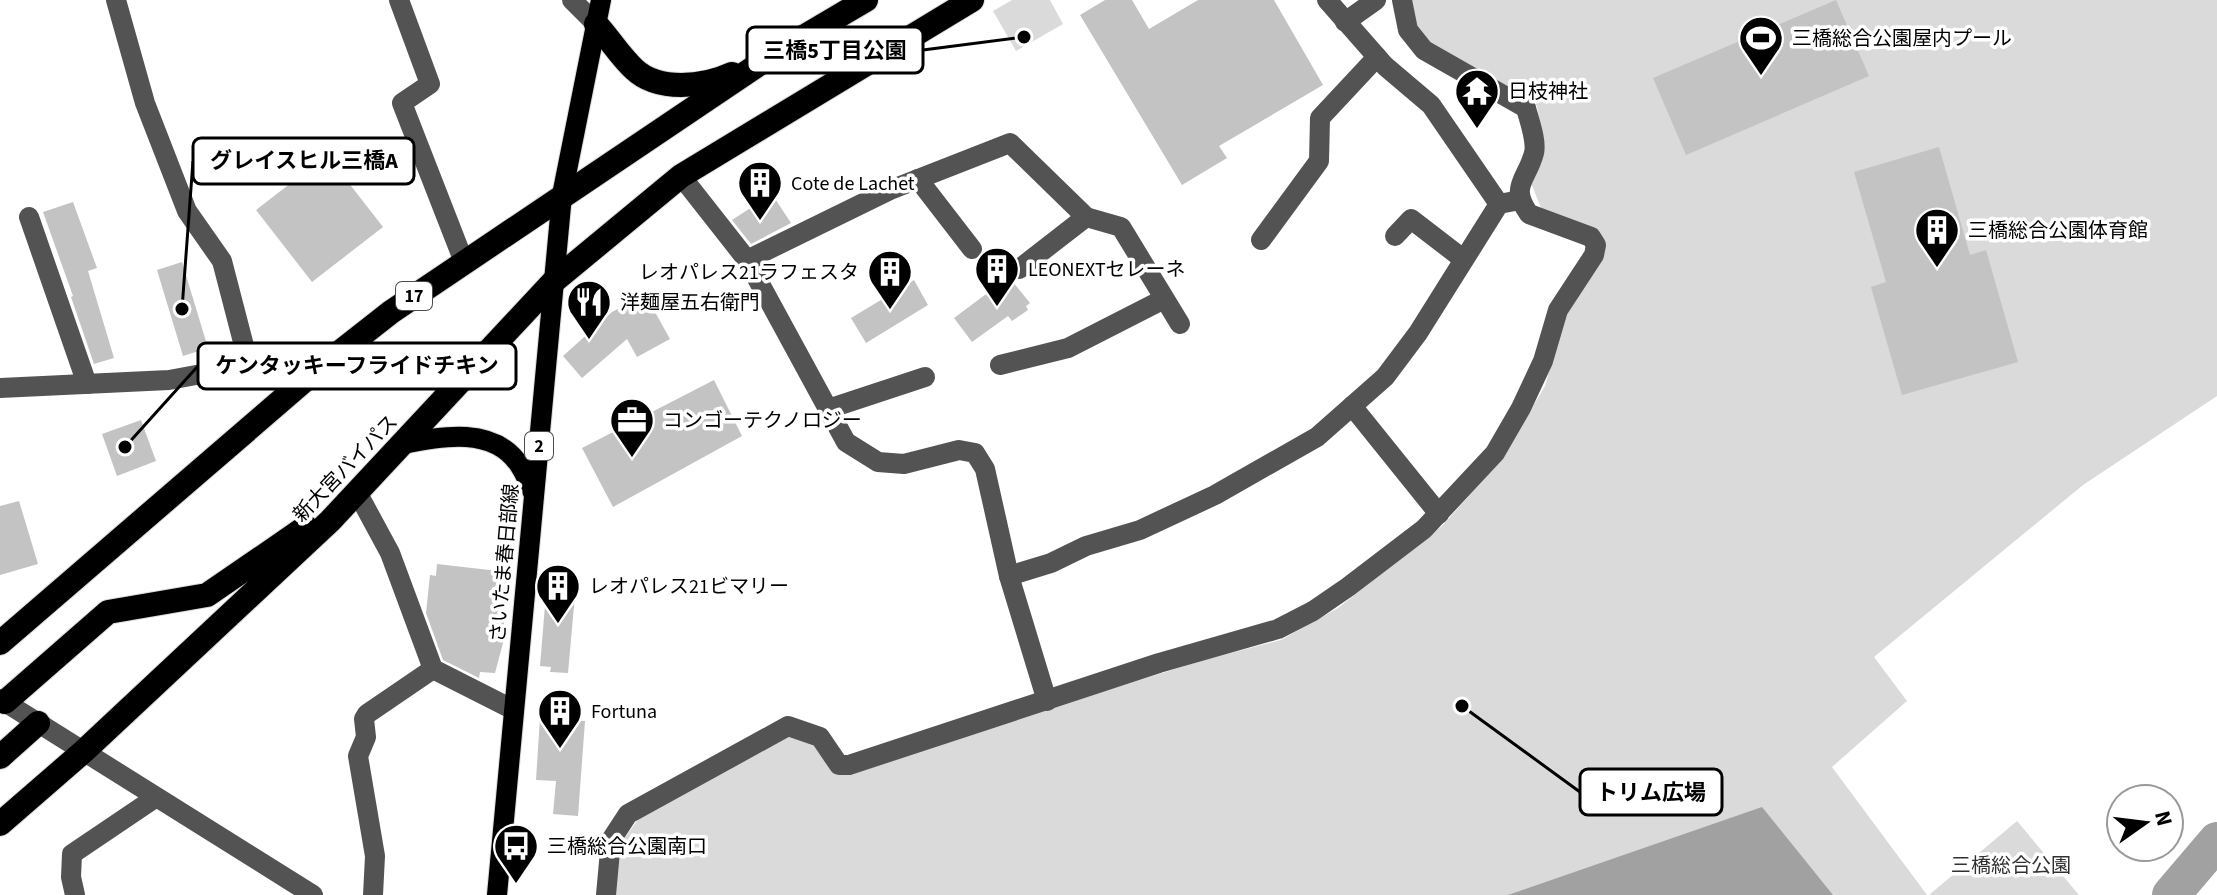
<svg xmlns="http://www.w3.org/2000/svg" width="2217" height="895" font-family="'Source Sans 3','Noto Sans JP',sans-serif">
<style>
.green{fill:#dadada}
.water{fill:#a1a1a1}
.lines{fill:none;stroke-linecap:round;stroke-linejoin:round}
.river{stroke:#a1a1a1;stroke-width:38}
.building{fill:#c3c3c3}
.major-casing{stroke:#dbdbdb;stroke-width:22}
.highway-casing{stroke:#dbdbdb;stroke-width:26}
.minor{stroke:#535353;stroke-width:20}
.major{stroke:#000;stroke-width:20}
.highway{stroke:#000;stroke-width:24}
.labels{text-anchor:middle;stroke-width:7;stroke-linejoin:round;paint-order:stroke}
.shield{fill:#fff;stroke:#4c4c4c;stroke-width:2}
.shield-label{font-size:18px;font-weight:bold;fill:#000}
.poi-label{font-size:20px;fill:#000;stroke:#fff;text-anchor:start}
.street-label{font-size:20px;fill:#000;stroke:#fff}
.park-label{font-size:20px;fill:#313131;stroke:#fff}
.leader{fill:none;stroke:#000;stroke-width:3}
.callout-dot{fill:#000;stroke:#fff;stroke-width:3}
.callout{fill:#fff;stroke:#000;stroke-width:3}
.callout-label{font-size:22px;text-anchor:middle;font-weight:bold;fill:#000}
</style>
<rect width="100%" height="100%" fill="#fff"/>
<g class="green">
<polygon points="1012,0 1050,0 1063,24 1016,51 993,11"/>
<polygon points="1412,0 2217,0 2217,396 2083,485 1874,657 1907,701 1832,767 1927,895 614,895 620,844 640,817 793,734 816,741 842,773 1204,660 1281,640 1338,608 1442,526 1501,460 1545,386 1565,314 1599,257 1541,208 1531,183 1544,148 1537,106 1428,42 1417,27"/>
<polygon points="2017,821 2079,895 1929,895"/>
</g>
<polygon class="water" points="1762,807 1833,895 1508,895"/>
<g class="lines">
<polyline class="river" points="2171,895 2217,841"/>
</g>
<g class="building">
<polygon points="1105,0 1132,0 1149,29 1198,0 1274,0 1323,85 1219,146 1227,158 1182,185 1080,15"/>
<polygon points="1836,0 1869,76 1686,155 1653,78"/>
<polygon points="1939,147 1970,255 1986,250 2018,362 1902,395 1871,287 1886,282 1854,172"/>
<polygon points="327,155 383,227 312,282 256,210"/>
<polygon points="772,194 791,223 751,244 732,220"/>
<polygon points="73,202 97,268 88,271 114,358 94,364 71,297 73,296 43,212"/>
<polygon points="182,262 208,348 183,356 157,270"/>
<polygon points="1009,277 1030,303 1026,306 1028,310 1012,321 1008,316 972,342 954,318"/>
<polygon points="914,280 928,305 866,343 851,318"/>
<polygon points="645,294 670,339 637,357 627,339 582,378 563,356 612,312"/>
<polygon points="714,380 742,436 613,507 582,448"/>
<polygon points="141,420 156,461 117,476 102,434"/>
<polygon points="19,501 38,564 0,575 0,506"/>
<polygon points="437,564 507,572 503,643 495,673 480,672 479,678 443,660 426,613 430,575 436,576"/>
<polygon points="547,581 576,584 568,673 550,672 551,667 540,666"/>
<polygon points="540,718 585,721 578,816 553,814 556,781 536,780"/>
</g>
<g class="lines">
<g class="major-casing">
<g id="major">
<path d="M403,444C441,436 495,426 520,466C526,475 530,486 534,495"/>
<polyline points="497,895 562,195 601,0"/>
</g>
</g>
<g class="highway-casing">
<g id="highway">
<path d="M596,24C609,38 620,56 634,69C658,92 704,87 732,74"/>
<polyline points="0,643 312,374 391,312 771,56 866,0"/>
<polyline points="5,702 108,612 207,595 306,527"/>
<polyline points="0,757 38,723"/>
<polyline points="0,824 84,751 330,521 554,281 681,176 972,0"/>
</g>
</g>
<g class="minor">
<polyline points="116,0 145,103 187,211 222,261 249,365"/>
<polyline points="399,0 430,84 402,103 464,262"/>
<polyline points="572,0 596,24"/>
<polyline points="1327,0 1385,66 1431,105 1499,204"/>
<polyline points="1345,22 1376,0"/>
<polyline points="681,176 747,260 846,442 878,462 904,464 959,450 975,453 985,469 1009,576 1047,701"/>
<polyline points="918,179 972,249"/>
<polyline points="29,217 87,384"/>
<polyline points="1395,236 1411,219 1463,259"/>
<polyline points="1261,240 1319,161 1320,118 1377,57"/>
<polyline points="747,260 890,190 1010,143 1086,217 1121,227 1180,324"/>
<polyline points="1019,269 1086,217"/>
<polyline points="1000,365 1068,348 1164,299"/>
<polyline points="0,388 169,380 282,359 312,374"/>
<polyline points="1352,406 1439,514"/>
<polyline points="828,409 925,377"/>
<polyline points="357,492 390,553 433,669 514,710"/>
<polyline points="1009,576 1051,563 1086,546 1140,530 1215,495 1317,437 1385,377 1418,333 1499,204 1520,200"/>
<polyline points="0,699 313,895"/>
<polyline points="75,895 71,877 72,854 155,798"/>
<polyline points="373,895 375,856 358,756 366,737 364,719 367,714 433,669"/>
<path d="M606,895L611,840L628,814L788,726L820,737L839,765H849L1159,663L1278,629L1313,611L1348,587L1424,529L1495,453L1521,408L1543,361L1558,310L1594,255L1596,245L1591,237L1529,214C1509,186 1527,180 1534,153C1537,141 1529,120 1526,108L1424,50L1408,30L1402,0"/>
</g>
<use href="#major" class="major"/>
<use href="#highway" class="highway"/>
</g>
<defs>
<g id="stadium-pin" transform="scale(2.3)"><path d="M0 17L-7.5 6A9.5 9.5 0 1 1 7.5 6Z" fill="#000" stroke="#fff"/><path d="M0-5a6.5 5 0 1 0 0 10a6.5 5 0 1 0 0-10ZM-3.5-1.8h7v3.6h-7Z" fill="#fff"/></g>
<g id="temple-pin" transform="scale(2.3)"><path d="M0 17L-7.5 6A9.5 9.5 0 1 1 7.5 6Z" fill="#000" stroke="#fff"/><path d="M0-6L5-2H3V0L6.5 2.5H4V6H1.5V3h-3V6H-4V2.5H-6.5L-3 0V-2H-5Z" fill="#fff"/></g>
<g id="building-pin" transform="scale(2.3)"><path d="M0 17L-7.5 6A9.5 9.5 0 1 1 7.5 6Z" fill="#000" stroke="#fff"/><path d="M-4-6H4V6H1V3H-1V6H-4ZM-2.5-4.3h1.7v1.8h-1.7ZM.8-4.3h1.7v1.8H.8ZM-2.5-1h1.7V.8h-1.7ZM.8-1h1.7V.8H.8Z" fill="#fff"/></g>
<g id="restaurant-pin" transform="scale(2.3)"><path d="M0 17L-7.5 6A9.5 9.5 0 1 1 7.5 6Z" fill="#000" stroke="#fff"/><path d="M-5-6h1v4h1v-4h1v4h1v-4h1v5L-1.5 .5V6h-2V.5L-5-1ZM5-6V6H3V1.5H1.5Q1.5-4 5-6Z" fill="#fff"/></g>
<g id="office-pin" transform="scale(2.3)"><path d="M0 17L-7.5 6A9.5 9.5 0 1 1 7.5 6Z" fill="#000" stroke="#fff"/><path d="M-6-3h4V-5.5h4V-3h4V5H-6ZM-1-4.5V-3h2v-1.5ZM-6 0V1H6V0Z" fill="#fff"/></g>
<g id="bus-pin" transform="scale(2.3)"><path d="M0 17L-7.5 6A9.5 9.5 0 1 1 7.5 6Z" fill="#000" stroke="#fff"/><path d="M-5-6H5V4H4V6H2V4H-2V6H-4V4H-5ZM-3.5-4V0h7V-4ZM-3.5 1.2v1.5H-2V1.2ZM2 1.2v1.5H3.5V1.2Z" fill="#fff"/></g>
</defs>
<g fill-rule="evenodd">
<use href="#stadium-pin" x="1761" y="38"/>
<use href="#temple-pin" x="1477" y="91"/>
<use href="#building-pin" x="760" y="183"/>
<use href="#building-pin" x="1937" y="230"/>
<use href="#building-pin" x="997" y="269"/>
<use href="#building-pin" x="890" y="272"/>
<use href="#restaurant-pin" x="589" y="302"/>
<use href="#office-pin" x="632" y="420"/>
<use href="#building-pin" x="558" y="586"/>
<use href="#building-pin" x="560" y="711"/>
<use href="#bus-pin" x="516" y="846"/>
</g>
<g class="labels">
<g class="shield">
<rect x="396" y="282" width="36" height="28" rx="6"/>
<rect x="525" y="432" width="28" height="28" rx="6"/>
</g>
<g class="shield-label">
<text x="414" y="302">17</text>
<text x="539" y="452">2</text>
</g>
<g class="poi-label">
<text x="1792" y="45">三橋総合公園屋内プール</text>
<text x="1508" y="98">日枝神社</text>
<text x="791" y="190">Cote de Lachet</text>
<text x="1968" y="237">三橋総合公園体育館</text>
<text x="1028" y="276">LEONEXTセレーネ</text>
<text x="859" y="279" text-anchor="end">レオパレス21ラフェスタ</text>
<text x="620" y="309">洋麺屋五右衛門</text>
<text x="663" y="427">コンゴーテクノロジー</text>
<text x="589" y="593">レオパレス21ビマリー</text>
<text x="591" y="718">Fortuna</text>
<text x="547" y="853">三橋総合公園南口</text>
</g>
<g class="street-label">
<text transform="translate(345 468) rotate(-46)" y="7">新大宮バイパス</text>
<text transform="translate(504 563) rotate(-85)" y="7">さいたま春日部線</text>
</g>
<g class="park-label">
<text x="2011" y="872">三橋総合公園</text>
</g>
</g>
<path class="leader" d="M1024 37L923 50M182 309L193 161M125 447L198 366M1462 706L1580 792"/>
<g class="callout-dot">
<circle cx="1024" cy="37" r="8"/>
<circle cx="182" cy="309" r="8"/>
<circle cx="125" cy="447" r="8"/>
<circle cx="1462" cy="706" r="8"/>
</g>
<g class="callout">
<rect x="747" y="27" width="176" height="46" rx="8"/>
<rect x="193" y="138" width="221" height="46" rx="8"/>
<rect x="198" y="343" width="318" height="46" rx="8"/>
<rect x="1580" y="769" width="142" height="46" rx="8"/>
</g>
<g class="callout-label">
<text x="835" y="58">三橋5丁目公園</text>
<text x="304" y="168">グレイスヒル三橋A</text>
<text x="357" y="373">ケンタッキーフライドチキン</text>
<text x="1651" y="800">トリム広場</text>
</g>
<g transform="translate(2145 823) rotate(76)"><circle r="38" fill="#ffffff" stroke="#999999" stroke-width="2"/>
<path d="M0-6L14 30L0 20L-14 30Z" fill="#000000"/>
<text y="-12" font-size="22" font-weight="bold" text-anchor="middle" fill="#000000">N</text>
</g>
</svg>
